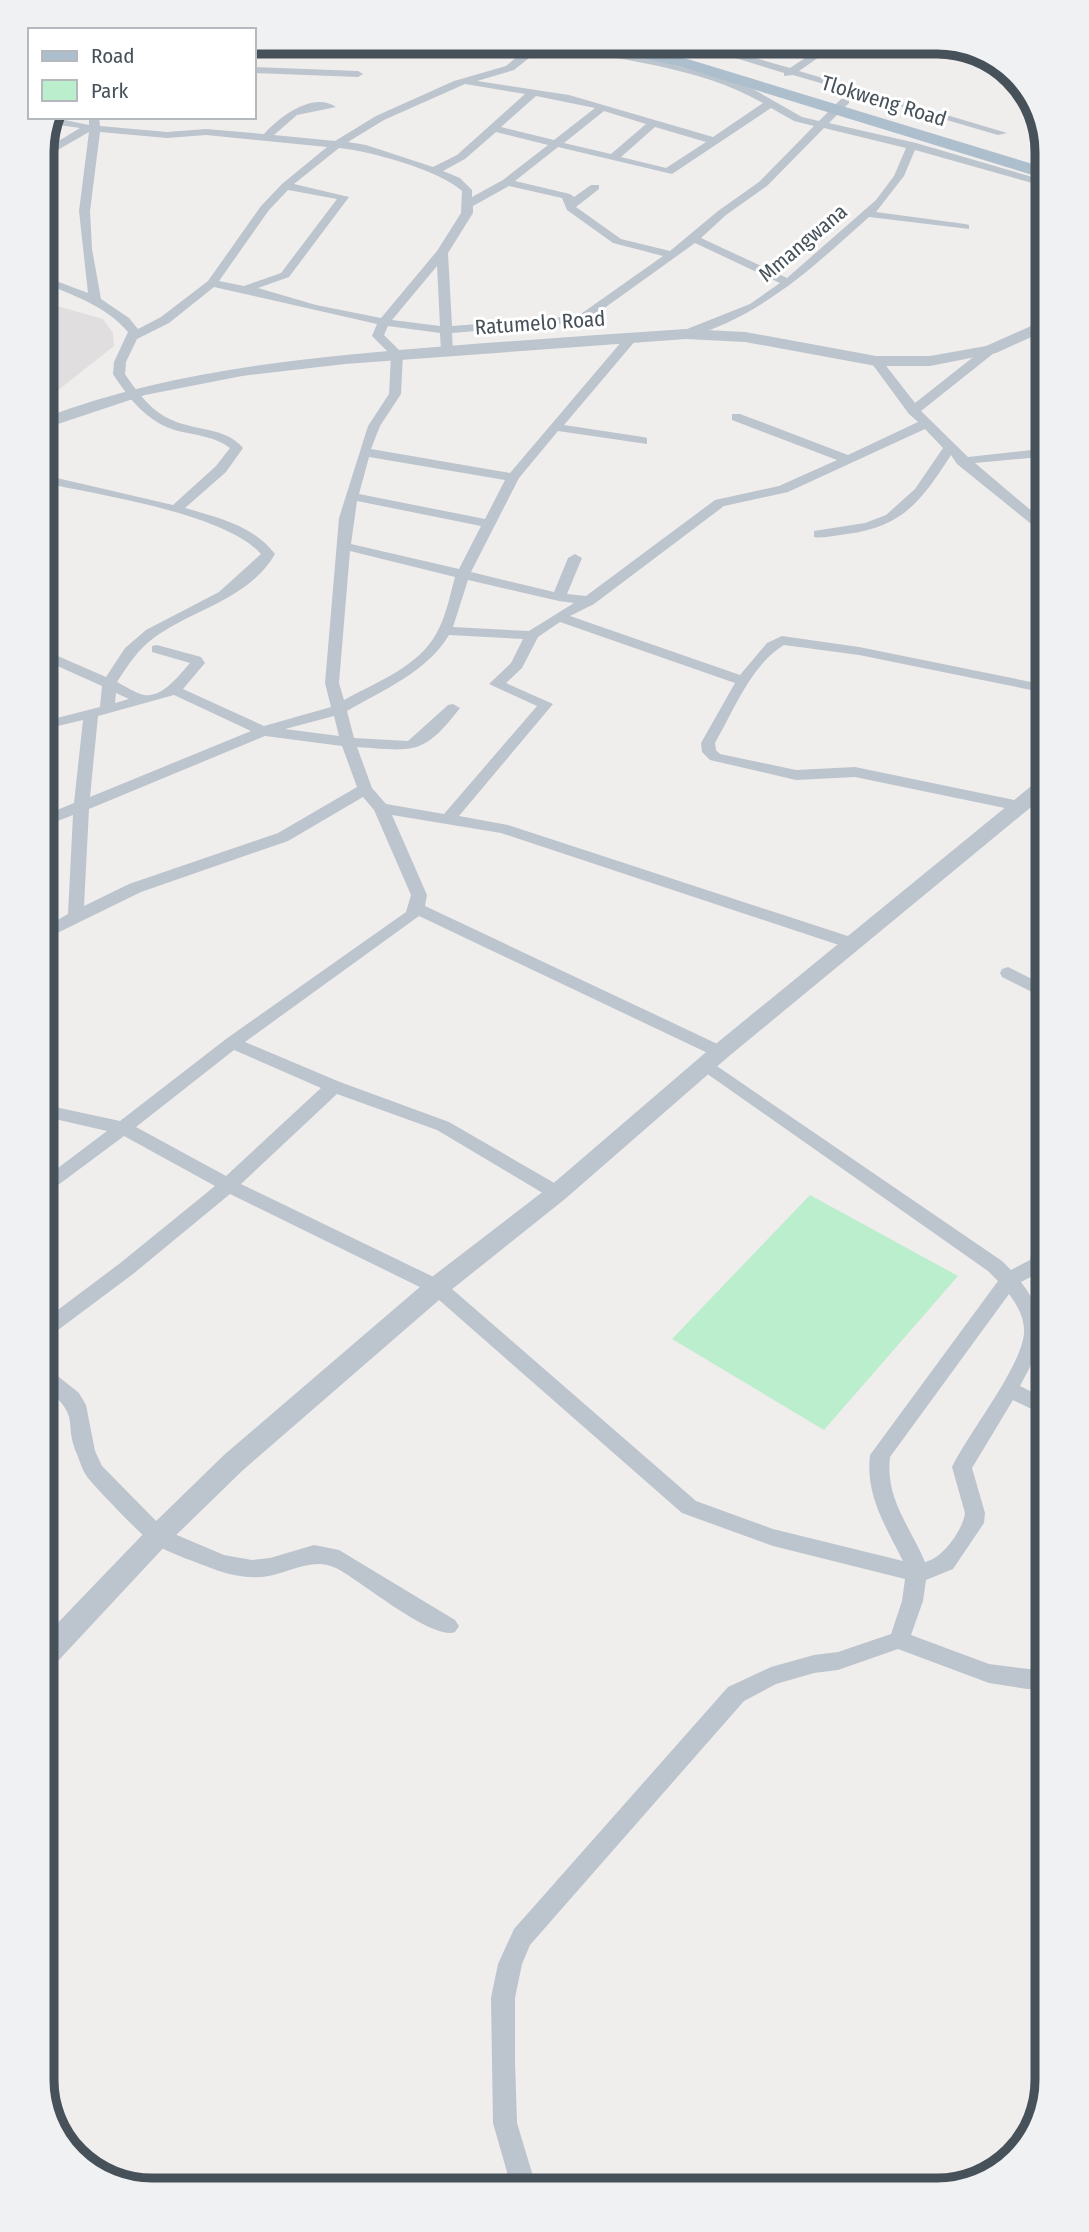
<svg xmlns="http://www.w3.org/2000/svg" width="1089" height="2232" font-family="'Fira Sans Condensed',sans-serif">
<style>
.education{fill:#e1dedf}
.green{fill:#bbeecd}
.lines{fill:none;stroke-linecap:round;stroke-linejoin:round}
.minor{fill:#bcc5cd;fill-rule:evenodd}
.tertiary{fill:#bcc5cd;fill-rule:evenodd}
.primary{fill:#adbecc;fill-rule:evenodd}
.labels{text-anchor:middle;stroke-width:6;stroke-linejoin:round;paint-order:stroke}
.far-street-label{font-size:21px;fill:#46515a;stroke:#fff}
.rim{fill:none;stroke:#46515a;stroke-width:9}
</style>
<rect width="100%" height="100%" fill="#f0eded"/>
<polygon class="education" points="43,302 103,319 113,333 114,346 43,402"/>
<polygon class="green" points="810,1195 958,1276 824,1430 672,1339"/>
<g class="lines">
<g class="minor">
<polygon points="254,42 263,42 258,53 254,54"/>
<path d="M535,42H557L655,60L746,85L802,117L819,121L841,99H849V103L829,123L916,143L1039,179V185L915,150L904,176L876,212L965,224L969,225V229L869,217C812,268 762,316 686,338L682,337V331L750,304L780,283L695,243L585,322L452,333L453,351L447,355L441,351L440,333L388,326L384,335L403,354L401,394L380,426L371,449L510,473L628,334H636V340L564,425L643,437L647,438V444L558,431L519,478L471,572L554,592L568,558L575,554L582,558L567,594L586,596L715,500L779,486L837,460L732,420V414H740L848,455L918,422L909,414L870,361L872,358H880L915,403L986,347H994V353L921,411L968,457L1040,449V457L975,463L1040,518V528L1035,527L957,464L951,455C922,500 903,527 847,534C836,535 824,539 814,537V531L865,523L886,515L915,489L943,448L925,429L788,492L724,506L594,604L570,616L740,675L767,643L782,636L859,647L1041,684V692L859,655L784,645C751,665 734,710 715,743L716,750L720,754L796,770L855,767L1019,801L1027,806L1019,811L855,777L796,780L710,760L702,752L701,743L735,683L560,622L538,637L522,668L506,683L553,704L459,816L508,825L860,940L862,944L854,949L848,948L501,833L392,815L427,895L425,906L726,1048L729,1052L720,1058L714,1056L419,916L245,1042L340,1082L449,1122L563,1188L566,1193L563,1198H551L437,1130L337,1094L241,1184L444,1282L696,1501L773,1529L903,1561C886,1527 865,1495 870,1455L998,1281L988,1271L696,1066L699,1062H711L1002,1261L1011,1270L1030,1260L1037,1225L1043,1223L1044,1270L1021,1282C1053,1324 1043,1343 1020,1386L1044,1398V1415L1013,1400L972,1468L985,1513L984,1523L953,1569L926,1580L923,1601L911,1635L989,1664L1045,1671V1689H1027L989,1683L898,1649L838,1670L814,1673L776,1684L744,1701L530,1945L522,1964L515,1998V2061L517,2123L536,2186H511L493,2123L491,1998L498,1964L514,1929L728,1687L771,1667L814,1655L838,1652L891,1634L902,1601L905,1579L773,1546L682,1513L430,1292L230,1194L133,1274L54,1333L47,1335V1318L119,1264L215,1186L124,1136L46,1194V1177L107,1131L46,1117V1105L120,1121L226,1039L406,912L411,895L374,810L363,797L288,841L141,892L45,939V927L68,914L73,815L45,826V815L74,803L83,720L45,729V721L100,707L102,686L44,660V650L106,677L125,648L146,630L219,592L261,554C224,513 99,495 44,483V475L173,505L216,466L230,448C216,437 196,435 178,431C148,423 129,399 113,374L114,362L128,332C106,306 73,295 43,283V276L88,293L79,211L89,132L42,159V151L80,128L52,124L55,118L89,125V117H99L100,126L167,132L206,129L264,134C279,117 313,91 336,107L297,115L274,135L335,141L376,116L454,81L506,66ZM544,46C616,59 698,66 763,103L713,137L569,95L477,81L514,70ZM465,84L525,94L457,155L433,167L366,145L348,142L384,120ZM536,96L595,108L554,140L501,127ZM771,108L794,121L814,126L759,182L718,211L670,251L621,239L576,207L599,189V185H591L574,197L570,194L515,181L558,147L672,174ZM604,111L646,124L611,154L564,143ZM655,127L706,142L666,168L621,157ZM824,128L906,148L894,176L876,200L787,278L701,238L726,215L767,186ZM100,132L167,138L206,135L327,147L282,184L261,206L208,281L161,317L138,329L129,318L101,299L92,249L90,211ZM496,132L548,145L503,180L472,197V190L460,178L443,171L465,159ZM339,148C370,151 439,170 462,191L461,213L437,251L381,318L316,305L258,288L289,277L349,197L294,184ZM509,186L562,198L567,210L613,243L663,256L578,316L452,326L448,253L473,213V206ZM288,190L337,199L281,273L244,286L219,281L269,210ZM437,266L440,326L392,320ZM214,287L377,324L372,336L391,355L389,394L368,426L339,518L325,683L331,707L264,726L183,689L205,663L201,657L157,645L152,646V652L190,663C179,675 163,698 144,695C135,693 125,686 117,682C128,665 138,649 155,637C194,609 249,599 275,554C254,526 217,517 185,508L226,472L243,448C226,427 195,431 172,420C152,412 137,392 125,374L126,362L137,339L169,323ZM369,457L505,480L485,519L359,494ZM357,501L481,526L459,569L351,544ZM350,551L455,577C450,595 446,617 436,634C419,666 375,683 344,700L339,683ZM468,580L559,601L574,603L529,631L453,627ZM449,635L523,639L511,663L489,684L537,706L444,814L386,804L372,788L357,747C414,751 423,756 460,708L453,704L448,705L408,741L354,738L347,711C383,690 427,672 449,635ZM116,693L129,699L115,703ZM174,695L251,731L90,797L98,716ZM334,716L339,736L285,729ZM265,736L342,746L357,787L278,833L129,884L84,906L89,809ZM234,1050L321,1088L226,1176L136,1127ZM1009,1294C1018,1306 1025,1319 1024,1334C1020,1369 969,1432 952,1467L965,1513C963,1530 942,1559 925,1562C910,1526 885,1499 890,1457Z"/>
<polygon points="663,42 674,42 658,57 650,57 650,53"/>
<polygon points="683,42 699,42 790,68 829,42 841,42 799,71 1007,133 998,135 793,75 784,76 784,73"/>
<polygon points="254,67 358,71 363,74 358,77 254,73"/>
<polygon points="1008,967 1042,984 1042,997 1002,977 1000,973 1002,969"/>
<path d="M47,1370L54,1373L79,1393L86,1405L95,1451L102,1466L165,1530L224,1555L252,1560L270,1558L314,1545L339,1550L455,1620L459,1626L455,1632C432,1641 360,1580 336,1568C313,1557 291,1572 269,1576C252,1579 233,1576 216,1570C196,1562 171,1554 152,1543C142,1536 97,1489 88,1478C83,1472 80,1462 77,1454C63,1421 82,1419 47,1389Z"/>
</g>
<g class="tertiary">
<path d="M1040,322V333L996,353L930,366H876L745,342L686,339L345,364L242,376L145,395L43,429V418C174,369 310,357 448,346C528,340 607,334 686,329L745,332L876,356H930L986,346Z"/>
<polygon points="1042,781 1042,798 728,1057 565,1199 446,1294 242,1471 167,1544 58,1661 48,1664 48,1633 149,1528 224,1455 428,1280 549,1187 712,1047 1035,783"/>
</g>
<polygon class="primary" points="586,42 615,42 691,60 1039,166 1039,177 681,67 588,45"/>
</g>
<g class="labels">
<g class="far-street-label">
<text transform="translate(884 101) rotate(17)" y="7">Tlokweng Road</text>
<text transform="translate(803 243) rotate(-40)" y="7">Mmangwana</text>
<text transform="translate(540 323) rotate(-4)" y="7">Ratumelo Road</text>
</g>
</g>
<path d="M0 0H1089V2232H0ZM152 54H937A98 98 0 0 1 1035 152V2080A98 98 0 0 1 937 2178H152A98 98 0 0 1 54 2080V152A98 98 0 0 1 152 54Z" fill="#f0f1f2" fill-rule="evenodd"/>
<path class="rim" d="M152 54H937A98 98 0 0 1 1035 152V2080A98 98 0 0 1 937 2178H152A98 98 0 0 1 54 2080V152A98 98 0 0 1 152 54Z"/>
<rect x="28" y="28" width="228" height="91" fill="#ffffff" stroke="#b5b9bd" stroke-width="2"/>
<rect x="42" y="51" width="35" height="10" fill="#adbecc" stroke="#b5b9bd" stroke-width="2"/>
<text x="91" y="63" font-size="21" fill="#46515a">Road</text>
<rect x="42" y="80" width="35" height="21" fill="#bbeecd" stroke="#b5b9bd" stroke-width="2"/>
<text x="91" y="98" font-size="21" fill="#46515a">Park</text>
</svg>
